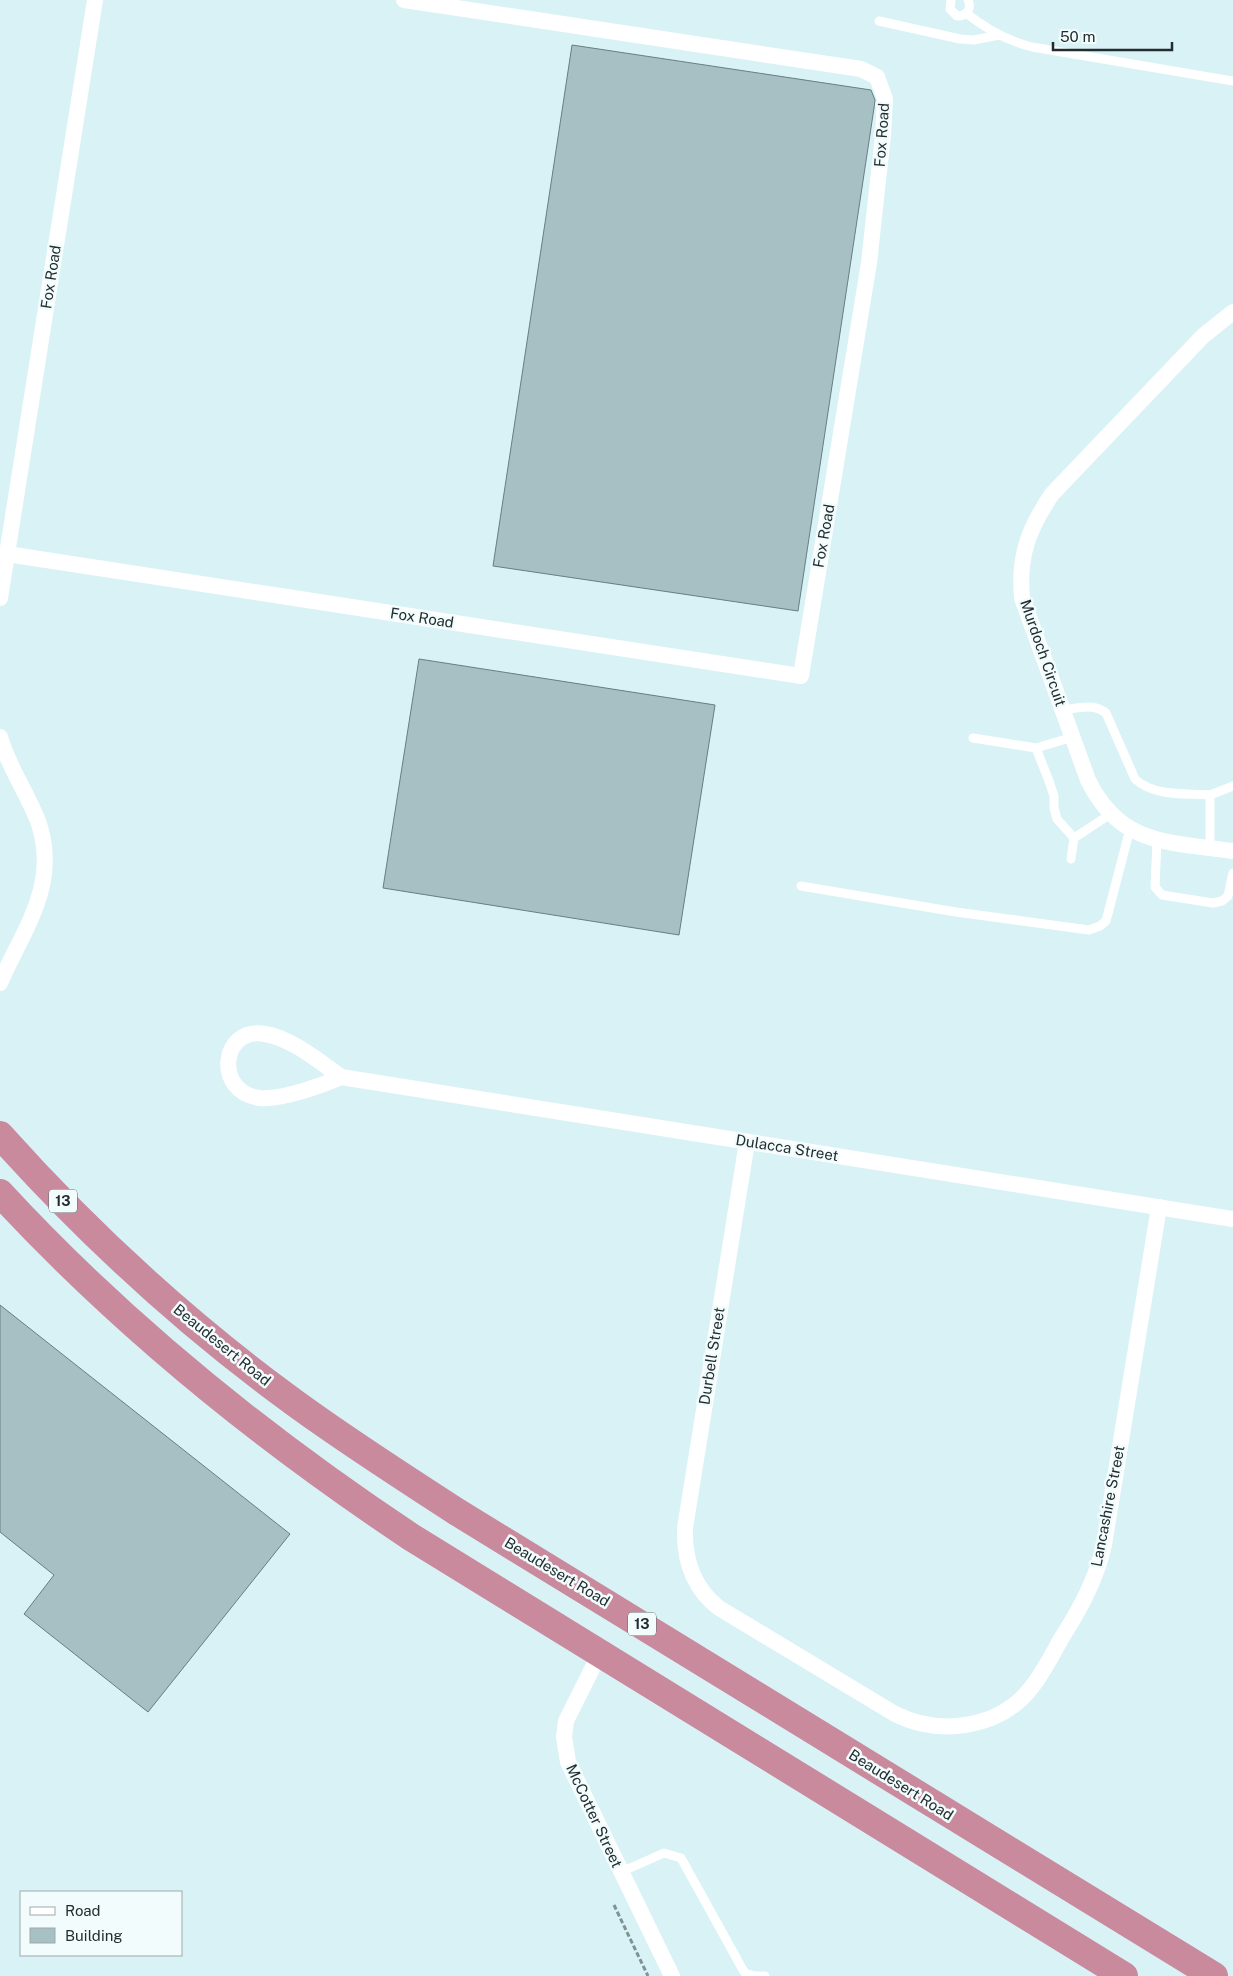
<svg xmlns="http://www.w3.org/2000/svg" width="1233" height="1976" font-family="'Public Sans',sans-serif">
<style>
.building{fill:#a7c0c4;stroke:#677e82}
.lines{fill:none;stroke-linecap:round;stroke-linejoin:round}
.path{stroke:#809295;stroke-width:3;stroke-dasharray:5 2.5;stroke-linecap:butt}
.service{stroke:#fff;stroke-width:9}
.minor{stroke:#fff;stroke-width:16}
.trunk{stroke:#c88a9c;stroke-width:28}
.labels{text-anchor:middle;stroke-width:5;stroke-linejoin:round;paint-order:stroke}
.shield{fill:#f2fcfd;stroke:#616a6c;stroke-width:1}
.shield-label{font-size:14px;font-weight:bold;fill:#232c2e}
.street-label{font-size:15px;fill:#232c2e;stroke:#f2fcfd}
</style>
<rect width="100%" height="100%" fill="#d8f2f6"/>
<g class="building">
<polygon points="572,45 871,90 875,100 874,108 798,611 493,566"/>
<polygon points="419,659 715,705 679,935 383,888"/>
<polygon points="0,1305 290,1534 148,1712 24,1614 54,1575 0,1532"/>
</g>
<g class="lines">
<polyline class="path" points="614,1905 648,1976"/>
<g class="service">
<path d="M951,0L950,9L957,16C967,16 972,9 968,0"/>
<path d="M966,13C986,29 1008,41 1032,47L1233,81"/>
<polyline points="879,21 960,39 974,40 999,35"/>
<path d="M1063,710C1078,708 1094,703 1106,713L1135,779C1155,797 1185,793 1210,795V848"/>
<polyline points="973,738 1036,748 1073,737"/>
<polyline points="1036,748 1049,781 1054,796 1054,808 1057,819 1074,838 1071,859"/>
<polyline points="1210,795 1233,786"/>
<polyline points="1074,838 1109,815"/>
<polyline points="1157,840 1155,887 1162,895 1213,903 1222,901 1228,896 1233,873"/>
<polyline points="801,886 956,912 1089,930 1100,926 1106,921 1130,829"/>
<polyline points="621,1872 664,1853 681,1858 743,1970 746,1974 755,1976"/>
<polyline points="758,1976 765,1976"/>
</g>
<g class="minor">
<path d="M1233,312L1203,336L1052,494C1029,528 1018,556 1022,598L1088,780C1120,846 1169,842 1233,851"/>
<polyline points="7,554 801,676 869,263 883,135 885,99 877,77 861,69 404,0"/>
<polyline points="0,598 95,0"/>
<path d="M0,737C9,769 28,793 39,824C59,886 23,930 0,983"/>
<path d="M341,1077C321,1086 281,1100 260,1098C214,1093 220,1026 265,1034C291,1038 320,1062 341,1077L1233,1219"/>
<path d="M747,1142L685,1528C684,1560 693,1588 719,1608L895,1714C939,1736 999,1729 1031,1688C1043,1673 1052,1655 1061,1639C1080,1609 1096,1580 1104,1545L1159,1207"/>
<polyline points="600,1653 566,1721 564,1737 568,1762 672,1976"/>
</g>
<g class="trunk">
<path d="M0,1135C85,1230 181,1319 284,1395C340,1437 399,1474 457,1512L1214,1976"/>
<path d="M0,1193C122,1325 262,1438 411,1537L1124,1976"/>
</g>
</g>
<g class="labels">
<g class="shield">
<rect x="49" y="1189.5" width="28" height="23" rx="4"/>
<rect x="628" y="1612.5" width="28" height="23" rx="4"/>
</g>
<g class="shield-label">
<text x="63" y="1206">13</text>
<text x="642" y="1629">13</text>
</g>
<g class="street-label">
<text transform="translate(882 135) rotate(-86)" y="5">Fox Road</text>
<text transform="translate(51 277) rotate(-81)" y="5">Fox Road</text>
<text transform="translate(824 536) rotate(-80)" y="5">Fox Road</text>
<text transform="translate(422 618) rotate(9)" y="5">Fox Road</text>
<text transform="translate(1043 653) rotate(71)" y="5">Murdoch Circuit</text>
<text transform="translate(787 1148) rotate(9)" y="5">Dulacca Street</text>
<text transform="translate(222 1345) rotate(39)" y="5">Beaudesert Road</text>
<text transform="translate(712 1356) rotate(-81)" y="5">Durbell Street</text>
<text transform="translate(1108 1506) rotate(-79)" y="5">Lancashire Street</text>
<text transform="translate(557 1572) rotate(31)" y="5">Beaudesert Road</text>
<text transform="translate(901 1785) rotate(32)" y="5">Beaudesert Road</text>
<text transform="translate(594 1816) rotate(65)" y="5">McCotter Street</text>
</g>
</g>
<rect x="20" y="1891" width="162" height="65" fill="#f2fcfd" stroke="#9fa9aa"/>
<rect x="30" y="1907" width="25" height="8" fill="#ffffff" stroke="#9fa9aa"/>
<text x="65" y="1916" font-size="15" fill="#232c2e">Road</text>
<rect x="30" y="1928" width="25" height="15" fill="#a7c0c4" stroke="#9fa9aa"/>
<text x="65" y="1941" font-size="15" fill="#232c2e">Building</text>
<path d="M1053 42v8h119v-8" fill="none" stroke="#232c2e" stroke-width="2.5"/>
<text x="1060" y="42" font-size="15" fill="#232c2e" stroke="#f2fcfd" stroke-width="4" paint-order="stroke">50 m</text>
</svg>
